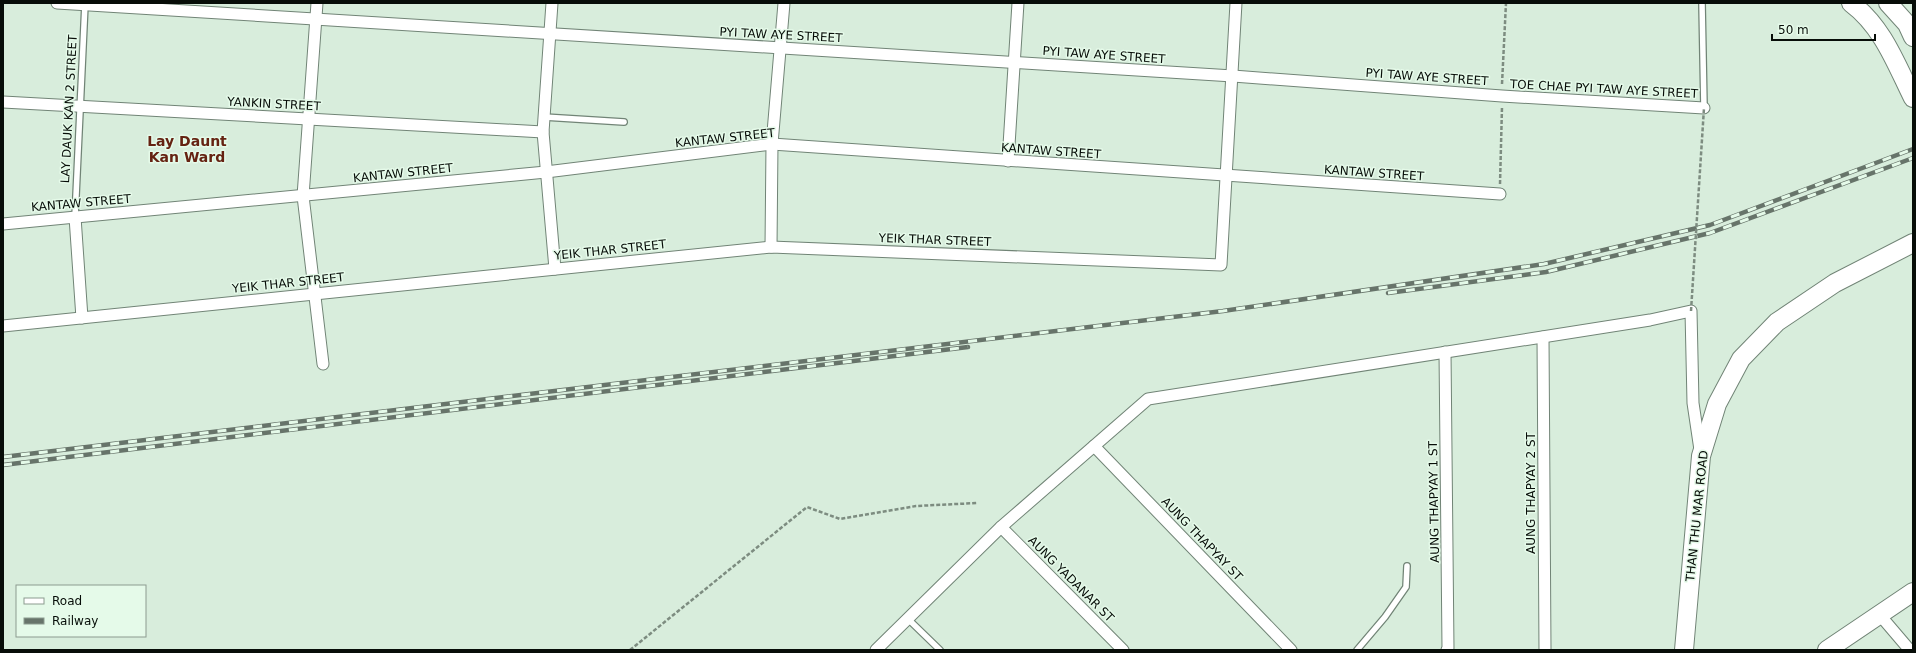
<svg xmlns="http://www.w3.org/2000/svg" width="1916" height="653" font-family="'DejaVu Sans',sans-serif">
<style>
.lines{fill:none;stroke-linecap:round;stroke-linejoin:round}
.lane-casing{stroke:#718476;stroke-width:8}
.street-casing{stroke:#718476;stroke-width:13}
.primary-casing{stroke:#718476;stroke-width:20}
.path{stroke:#7d8c80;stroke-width:2.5;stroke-dasharray:4 2;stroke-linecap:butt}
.lane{stroke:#fff;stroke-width:5.5}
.street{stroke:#fff;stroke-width:11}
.primary{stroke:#fff;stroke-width:18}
.rail-casing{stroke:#67746a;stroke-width:4.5}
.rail{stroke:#e5fae9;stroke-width:3;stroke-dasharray:9;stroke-linecap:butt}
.path-bridge{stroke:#7d8c80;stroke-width:2.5;stroke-dasharray:4 2;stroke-linecap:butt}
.labels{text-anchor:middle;stroke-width:3;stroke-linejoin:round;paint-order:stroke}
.street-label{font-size:12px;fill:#070d08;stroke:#e5fae9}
.quarter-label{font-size:14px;font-weight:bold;fill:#652212;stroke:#e5fae9}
</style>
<rect width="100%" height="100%" fill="#d8eddc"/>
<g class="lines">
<g class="lane-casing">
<g id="lane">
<polyline points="1702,3 1704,108"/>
<polyline points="544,117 624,122"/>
<polyline points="75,217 85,4"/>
<polyline points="907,618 940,650"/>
<polyline points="1357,650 1385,617 1406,587 1407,566"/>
</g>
</g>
<g class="street-casing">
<g id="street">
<polyline points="57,3 1233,76 1502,96 1704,108"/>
<polyline points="317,3 303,196 323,364"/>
<polyline points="552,3 543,132 555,269"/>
<polyline points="3,102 543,132"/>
<polyline points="1008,161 1018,3"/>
<polyline points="75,217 82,318"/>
<polyline points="3,224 546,172 772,144 1500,194"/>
<polyline points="771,247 772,144 784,3"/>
<polyline points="3,326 771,247 1221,265 1236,3"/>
<polyline points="1543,337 1545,650"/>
<polyline points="1445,352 1448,648 1447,650"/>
<polyline points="1094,446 1291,650"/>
<polyline points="1001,527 1123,650"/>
<polyline points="1879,614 1908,648"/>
<polyline points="876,650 1001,527 1148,399 1650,320 1691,311 1693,403 1700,450"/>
</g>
</g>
<g class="primary-casing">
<g id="primary">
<path d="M1851,3C1883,27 1896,64 1913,98"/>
<polyline points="1888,3 1907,24 1913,37"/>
<polyline points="1684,650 1701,456 1717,404 1741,359 1777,322 1835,283 1913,243"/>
<polyline points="1827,650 1913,592"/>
</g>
</g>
<g class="path">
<polyline points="1502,84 1506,3"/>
<polyline points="1500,184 1502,107"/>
<polyline points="630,650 807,507 840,519 916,506 977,503"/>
</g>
<use href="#lane" class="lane"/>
<use href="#street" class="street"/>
<use href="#primary" class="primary"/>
<g class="rail-casing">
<g id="rail">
<polyline points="1388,293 1546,272 1710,233 1913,158"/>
<polyline points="3,457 1223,311 1544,264 1710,225 1913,149"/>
<polyline points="3,465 968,347"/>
</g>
</g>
<use href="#rail" class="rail"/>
<polyline class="path-bridge" points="1691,311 1704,108"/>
</g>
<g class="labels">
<g class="street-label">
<text transform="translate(781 35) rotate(3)" y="4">PYI TAW AYE STREET</text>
<text transform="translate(1104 55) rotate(4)" y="4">PYI TAW AYE STREET</text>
<text transform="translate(1427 77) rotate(4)" y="4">PYI TAW AYE STREET</text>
<text transform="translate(1604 89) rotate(3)" y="4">TOE CHAE PYI TAW AYE STREET</text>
<text transform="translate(274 104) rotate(3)" y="4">YANKIN STREET</text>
<text transform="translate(69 109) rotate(-87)" y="4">LAY DAUK KAN 2 STREET</text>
<text transform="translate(725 138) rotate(-6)" y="4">KANTAW STREET</text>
<text transform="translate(1051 151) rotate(4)" y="4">KANTAW STREET</text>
<text transform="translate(403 173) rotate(-6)" y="4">KANTAW STREET</text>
<text transform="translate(1374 173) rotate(4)" y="4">KANTAW STREET</text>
<text transform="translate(81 203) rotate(-5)" y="4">KANTAW STREET</text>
<text transform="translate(935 240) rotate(2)" y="4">YEIK THAR STREET</text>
<text transform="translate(610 250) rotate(-6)" y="4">YEIK THAR STREET</text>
<text transform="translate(288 283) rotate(-6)" y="4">YEIK THAR STREET</text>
<text transform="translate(1531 493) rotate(-90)" y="4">AUNG THAPYAY 2 ST</text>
<text transform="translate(1434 502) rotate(-91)" y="4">AUNG THAPYAY 1 ST</text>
<text transform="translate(1697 516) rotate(-84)" y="4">THAN THU MAR ROAD</text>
<text transform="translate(1202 539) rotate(46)" y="4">AUNG THAPYAY ST</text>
<text transform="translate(1071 579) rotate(45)" y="4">AUNG YADANAR ST</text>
</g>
<g class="quarter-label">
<text x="187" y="146">Lay Daunt<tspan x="187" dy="16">Kan Ward</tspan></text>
</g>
</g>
<rect width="1916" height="653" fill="none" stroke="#070d08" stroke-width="8"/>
<rect x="16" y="585" width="130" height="52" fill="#e5fae9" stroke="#8c9b8f"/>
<rect x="24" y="598" width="20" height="6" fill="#ffffff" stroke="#8c9b8f"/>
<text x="52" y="605" font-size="12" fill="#070d08">Road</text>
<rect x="24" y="618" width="20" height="6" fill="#67746a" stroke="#8c9b8f"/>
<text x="52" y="625" font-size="12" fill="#070d08">Railway</text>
<path d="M1772 34v6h103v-6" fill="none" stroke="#070d08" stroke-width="2"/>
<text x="1778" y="34" font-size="12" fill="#070d08" stroke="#e5fae9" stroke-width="3" paint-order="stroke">50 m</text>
</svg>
